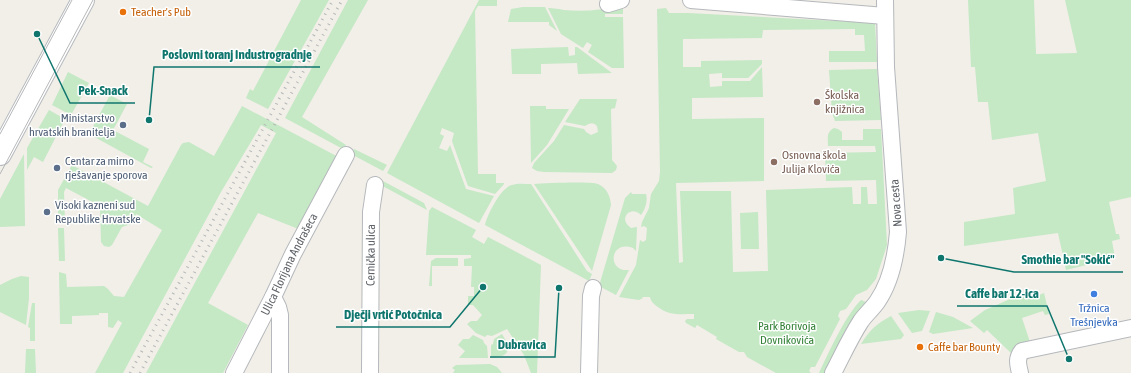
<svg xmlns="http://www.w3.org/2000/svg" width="1131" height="373" font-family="'Asap Condensed',sans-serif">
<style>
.green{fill:#c5e8c5}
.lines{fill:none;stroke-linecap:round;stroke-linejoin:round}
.street-casing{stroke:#b5b8bc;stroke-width:18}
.secondary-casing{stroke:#b6babf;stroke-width:24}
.street{stroke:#fff;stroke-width:16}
.secondary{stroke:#fff;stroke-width:22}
.tram{stroke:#b6b7b8;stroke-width:1}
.rail{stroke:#b6b7b8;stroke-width:3;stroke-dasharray:1 5;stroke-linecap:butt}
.food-dot{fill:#e8710a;stroke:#fff;stroke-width:1.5}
.education-dot{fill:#8d6e63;stroke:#fff;stroke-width:1.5}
.service-dot{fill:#5c6f8a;stroke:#fff;stroke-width:1.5}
.shop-dot{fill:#3f7fe0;stroke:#fff;stroke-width:1.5}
.labels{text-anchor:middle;stroke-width:3;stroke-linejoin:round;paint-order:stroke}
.food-label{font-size:12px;fill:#c56008;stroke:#fff;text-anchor:start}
.education-label{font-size:12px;fill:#785e54;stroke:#fff;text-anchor:start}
.service-label{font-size:12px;fill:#4e5e75;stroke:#fff;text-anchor:start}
.street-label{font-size:12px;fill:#5f6368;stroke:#fff}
.shop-label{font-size:12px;fill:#366cbe;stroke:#fff}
.park-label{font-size:12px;fill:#348238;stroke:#fff}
.leader{fill:none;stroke:#0f766e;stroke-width:1.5}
.callout-dot{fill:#0f766e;stroke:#fff;stroke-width:1.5}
.callout-label{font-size:13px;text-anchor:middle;font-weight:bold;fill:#0f766e;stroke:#fff;stroke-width:3;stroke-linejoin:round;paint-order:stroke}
</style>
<rect width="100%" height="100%" fill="#f1efe8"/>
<g class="green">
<polygon points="301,0 329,0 268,109 246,98 250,89 253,91"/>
<polygon points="348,0 368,0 302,117 346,145 343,149 285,118"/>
<polygon points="479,0 497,0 497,6 478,6 475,11 478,174 496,174 496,183 504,183 504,184 495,194 468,186 452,141 454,133 442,128 440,134 444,136 439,148 447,151 450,145 466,189 494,196 479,223 387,173"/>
<polygon points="968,0 1034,0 1036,54 1077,53 1065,0 1131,0 1131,197 1109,202 1116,234 1119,234 1120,239 1112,241 1115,258 1066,270 1058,233 964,246 964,222 1015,214 1013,188 1046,181 1038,133 992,140 988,102 978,102 975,67 971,67"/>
<path d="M623,5V14H605V17H623L624,68H612L588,52L592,45L587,42L583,48L561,34L548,8C554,8 559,9 564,10C583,12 604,10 623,5Z"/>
<polygon points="523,7 545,7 557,31 549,25 549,22 508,22 511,9"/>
<path d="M666,8L669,13H688L875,23L877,62H829V51H865L864,35H855V29L763,30L762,38L683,39V67H701V61L762,60V64L748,78H722V73L709,74L710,87L722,86V81H750L762,67L763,97L692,98V119L764,118V181L676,183L679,263L683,262L680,191H731L733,272L768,271L766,190L852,187L853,204H861V187H867L868,204H877L876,180L826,181L825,153L876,152L875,146H828C828,139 826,132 834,128L838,129L842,132V140H863V129H881L887,245L876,279L867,290L856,295L846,309L840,311L838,316L840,319L816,365L815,367H811L809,371L811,373H776L747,357L744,352H739L716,339L717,337L697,325L695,328L686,323L685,321L687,319H694V314C681,314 669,316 658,307C654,304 651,302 650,297H642L643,298L639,300L619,297L636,265L640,240L643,242L646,240L647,228L644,226L641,227L642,222L649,208L651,194L659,181L660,172L657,9Z"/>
<polygon points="568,47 569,56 575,55 575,47 577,47 612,73 578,74 577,63 541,64 541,74 512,74 511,49"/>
<polygon points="877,69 881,120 835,121 832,113 829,70"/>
<polygon points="68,72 89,83 71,115 52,105"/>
<polygon points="110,95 127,104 113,130 149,149 143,162 153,167 151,168 89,134"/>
<path d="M580,99H617L615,108L611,109L612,156V160L617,166L616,170L612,173L544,172L537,171L532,168L534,163L554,141L564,125L584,129L586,132L591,135L598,132L597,126C593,122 590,123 585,126L565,122Z"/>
<polygon points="242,106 342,159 301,230 258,213 208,303 248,325 223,373 146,373 276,133 261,125 221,192 123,373 95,373 122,323 118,320 113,328 108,327 108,313 99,313 99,315 72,316 72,324 60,324 59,272 66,274 67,287 104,286 108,289 114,296 124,297 162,230 136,214 134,223 122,227 112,245 109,247 104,246 101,242 100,206 66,188 64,192 65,222 58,222 58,190 72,165 148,206 181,145 183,143 189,142 214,156"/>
<polygon points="530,106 546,106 546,109 569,109 547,145 531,163"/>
<polygon points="49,110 65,119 43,162 34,157 27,170 27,148"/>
<polygon points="354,149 385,164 387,165 383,171 351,154"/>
<polygon points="24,154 25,226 0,227 0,199"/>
<polygon points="381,180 424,203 427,210 379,184"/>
<path d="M531,184L587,271L592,274L589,281L485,225C487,215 501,187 512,185C518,183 525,184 531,184Z"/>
<path d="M534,184C545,183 591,181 598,184C607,188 610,196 611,205L592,271Z"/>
<path d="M631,192L632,194H646C648,201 645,210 641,215C631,204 617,219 631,228L637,227L636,251L633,248C610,239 606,272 629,270L616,295L599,286L625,198Z"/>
<polygon points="432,207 476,230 472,237 484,244 488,237 541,265 537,373 531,373 524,355 507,329 492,336 487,335 485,337 476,333 467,324 471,321 477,321 482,315 473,305 468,305 468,296 474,296 474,287 471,287 472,266 464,266 464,259 471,258 471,255 426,255 429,211"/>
<polygon points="758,212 759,249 741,249 740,213"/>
<polygon points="58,228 64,228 65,261 59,261"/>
<polygon points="436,258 458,258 458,266 432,266 432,286 429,286 431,261"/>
<polygon points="21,276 29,277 29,298 26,325 0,312 0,285 12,279"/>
<polygon points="1026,292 1029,299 1044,293 1049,314 1045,315 1043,311 1022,318 1030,342 1019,344 1011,353 987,330 984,333 970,321 985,310"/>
<path d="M861,300L866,302L853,319L825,373H819C829,352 845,316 861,300Z"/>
<polygon points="32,303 35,303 35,341 30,341 30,328 28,327"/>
<polygon points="919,310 930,311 922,331 912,333 898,313"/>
<polygon points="936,312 953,317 973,328 933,334 929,332"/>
<path d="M891,316L904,335L901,339L861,344C870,330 876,324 891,316Z"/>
<path d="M502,334C512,349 510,357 491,358V345L493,344L494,339Z"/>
<polygon points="473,335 483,340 484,343 487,346 488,358 459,358 465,351 458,345 463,339 469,339"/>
<polygon points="26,349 35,349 36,373 25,373"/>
<polygon points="490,364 497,367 502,373 453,373 455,370 452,368 456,365"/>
</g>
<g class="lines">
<g class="street-casing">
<g id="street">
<polyline points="691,0 885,16"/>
<polyline points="608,4 621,0"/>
<polyline points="273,297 278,307 280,315 280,373"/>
<path id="s1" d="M234,373L273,297L293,254L346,155"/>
<path id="s2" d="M370,373L371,212L375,185"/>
<polyline points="589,373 591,296 593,288"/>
<path d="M833,373C842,356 850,338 861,321C866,314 872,309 877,302C891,282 896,256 898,232L886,67L885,0"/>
<path d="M1020,373C1018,364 1016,359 1022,351L1131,328"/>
</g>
</g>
<g class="secondary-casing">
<polyline id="secondary" points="0,154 83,0"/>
</g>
<use href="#street" class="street"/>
<use href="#secondary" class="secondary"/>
<g class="tram">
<polyline points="0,134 72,0"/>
<polyline points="0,174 93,0"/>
</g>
<g class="rail">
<polyline points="130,373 333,0"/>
<polyline points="140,373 342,0"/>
</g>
</g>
<g class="food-dot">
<circle cx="123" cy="12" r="4"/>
<circle cx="920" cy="347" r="4"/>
</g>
<g class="education-dot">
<circle cx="817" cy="102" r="4"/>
<circle cx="774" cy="162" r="4"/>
</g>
<g class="service-dot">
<circle cx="123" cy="125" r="4"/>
<circle cx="57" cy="168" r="4"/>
<circle cx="47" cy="212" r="4"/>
</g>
<circle class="shop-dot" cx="1094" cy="294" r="4"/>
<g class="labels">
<g class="food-label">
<text x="131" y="16">Teacher's Pub</text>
<text x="928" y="351">Caffe bar Bounty</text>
</g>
<g class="education-label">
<text x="825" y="99">Školska<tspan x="825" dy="14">knjižnica</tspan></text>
<text x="782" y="159">Osnovna škola<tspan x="782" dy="14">Julija Klovića</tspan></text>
</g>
<g class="service-label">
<text x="115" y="122" text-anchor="end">Ministarstvo<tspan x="115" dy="14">hrvatskih branitelja</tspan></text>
<text x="65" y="165">Centar za mirno<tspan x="65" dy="14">rješavanje sporova</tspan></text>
<text x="55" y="209">Visoki kazneni sud<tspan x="55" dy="14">Republike Hrvatske</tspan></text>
</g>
<g class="street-label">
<text transform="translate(896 203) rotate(-94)" y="4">Nova cesta</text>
<text dy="4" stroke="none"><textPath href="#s2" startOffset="118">Cernička ulica</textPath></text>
<text dy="4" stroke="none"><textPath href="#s1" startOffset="122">Ulica Florijana Andrašeca</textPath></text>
</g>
<g class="shop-label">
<text x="1094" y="312">Tržnica<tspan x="1094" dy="14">Trešnjevka</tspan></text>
</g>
<g class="park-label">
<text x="787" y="330">Park Borivoja<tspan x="787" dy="14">Dovnikovića</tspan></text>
</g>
</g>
<path class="leader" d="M149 120L154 67H320M37 34L70 103H135M941 258L1014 272H1123M1069 359L1047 306H957M483 287L450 327H336M559 288L555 357H490"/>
<g class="callout-dot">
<circle cx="149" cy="120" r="4"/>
<circle cx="37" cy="34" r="4"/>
<circle cx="941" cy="258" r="4"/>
<circle cx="1069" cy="359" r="4"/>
<circle cx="483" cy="287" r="4"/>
<circle cx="559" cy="288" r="4"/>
</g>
<g class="callout-label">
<text x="237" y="59">Poslovni toranj Industrogradnje</text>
<text x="103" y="95">Pek-Snack</text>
<text x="1068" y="264">Smothie bar "Sokić"</text>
<text x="1002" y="298">Caffe bar 12-ica</text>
<text x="393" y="319">Dječji vrtić Potočnica</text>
<text x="522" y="349">Dubravica</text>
</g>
</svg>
